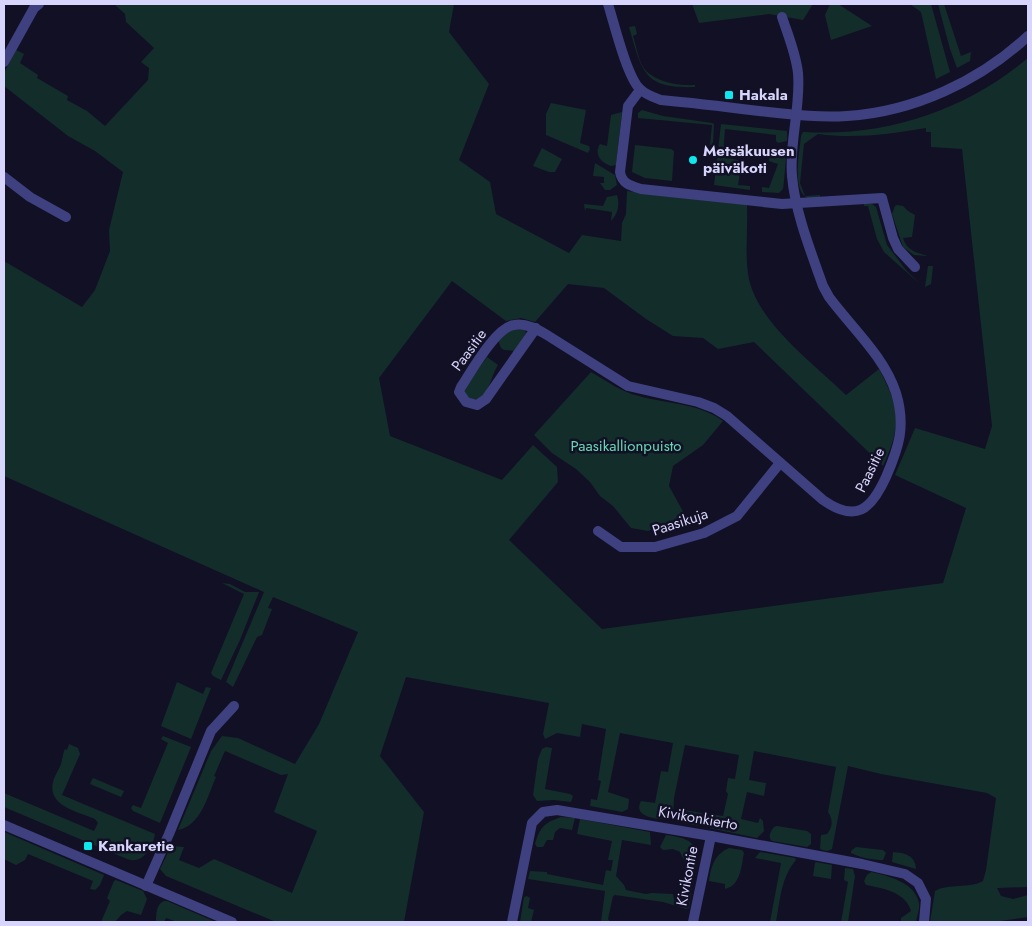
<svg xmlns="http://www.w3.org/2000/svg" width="1032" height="926" font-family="Jost,sans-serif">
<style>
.green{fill:#132d2b}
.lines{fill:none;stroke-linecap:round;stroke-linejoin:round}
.minor{stroke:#3e4080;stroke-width:10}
.poi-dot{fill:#0fe7ef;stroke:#121024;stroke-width:2}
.labels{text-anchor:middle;stroke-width:5;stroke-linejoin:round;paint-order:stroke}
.poi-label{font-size:15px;font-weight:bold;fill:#d7d5fc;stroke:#121024;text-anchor:start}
.street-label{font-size:15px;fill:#d7d5fc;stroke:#121024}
.park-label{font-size:15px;fill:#66d8b4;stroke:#121024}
</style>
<rect width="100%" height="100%" fill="#121024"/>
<g class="green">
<path d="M114,4H454L449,32L489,84L459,160L490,182L496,214L569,253L582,235L621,241L622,223L626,214L627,191L747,204C748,227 745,251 748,274C755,321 813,363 846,395L879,369C900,409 902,424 883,466L754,342L718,349L703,338L673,336L646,319L604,288L568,284L535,322L521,318L506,321L452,281L379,378L390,436L502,480L533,445L557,467L558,482L509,540L602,629L943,583L966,508L895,475L915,428L985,449L992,426L962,149L931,147V132H926V128C890,134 855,139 818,134L804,144L800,183L805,196L820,195V198C816,198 811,199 808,198C791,192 800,150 801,136L803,132H805C887,137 966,110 1028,58V887L997,888L1001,896L1013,899L1028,895V917L993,922H930L935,891C949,883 969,889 983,881L986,870L996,798L987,793L881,774L848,766L832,849C827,852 825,851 820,849L821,835L827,834C833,827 833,819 828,812L836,767L754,751L749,780L766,783L764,796L747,792L741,819L758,823L760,818L763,821L764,831L757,838L709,828L710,814L723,816L728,794L726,791L728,778L735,779L739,755L685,745L674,798L673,816L669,820C658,819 632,818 641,801L655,803L661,771L668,772L673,743L620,733L608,792L629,799L628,809L622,812L590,806L591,799L597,800L601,781L598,780L606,729L582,724L580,737L557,733L545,739L543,734L549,703L406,677L380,756L424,812L404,922H276L166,876L160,869L171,846L184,847L179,860L199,868L214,859L292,893L317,831L274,812L288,774L281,775L225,751L214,776L216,777C208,795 201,826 178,830L211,751L222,736L238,738L295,764L319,724L358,632L273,597L268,608L272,609L262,635L257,637L233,687L226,682L264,592L4,476V261L82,307L95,290L110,251L109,230L123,172L95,151L68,136L4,86V73L16,50L24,54L20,63L38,75L37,78L68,96L67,100L87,111L105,126L148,80L149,68L141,62L154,48L126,22L125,14Z"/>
<polygon points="692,4 813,4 803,20 769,14 699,23"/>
<polygon points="830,4 838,4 872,26 831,40 825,15"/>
<polygon points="910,4 931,4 950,72 936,79 921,12"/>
<polygon points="938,4 944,4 961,56 971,52 970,61 957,68 950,49"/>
<path d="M635,26L637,34L633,36C636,45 638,58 643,67C653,82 679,86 695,85V87C643,89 642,71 629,27Z"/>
<polygon points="551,103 586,110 580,143 589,146 590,149 588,153 546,135 546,114"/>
<polygon points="642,110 663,116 712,123 714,124 713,145 710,145 712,125 638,118 638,113"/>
<path d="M622,112L616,165L611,166C600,162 594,154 600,144L607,146L611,115Z"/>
<polygon points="721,124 787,131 787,141 778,143 776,141 776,135 725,129 723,157 742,161 738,185 750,186 750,190 714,185"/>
<polygon points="635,145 671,149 674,151 672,181 645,178 632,172"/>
<polygon points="542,148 562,159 555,172 549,172 533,166"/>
<polygon points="779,153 786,158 784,181 783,189 779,193 762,192 762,187 769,188 778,164 769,161 769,158"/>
<polygon points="595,163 615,175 617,185 610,190 605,190 600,183 604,183 604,177 593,176"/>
<path d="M617,195C620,204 618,214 611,221L612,212L586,208L585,211L584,204L603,206L607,197Z"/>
<polygon points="864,203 872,204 876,207 887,245 906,270 921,285 884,252 877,239 868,206 864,206"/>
<path d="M897,205L903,206L908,211L915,215L912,237L903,238C906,250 917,253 928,256L914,255L903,247L892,214L895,206Z"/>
<polygon points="928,266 933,266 931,284 925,287"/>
<polygon points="508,329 525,330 526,333 515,351 504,350 501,348 498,340"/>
<path d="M487,357L498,365C490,377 490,398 472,400L465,395L464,389Z"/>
<path d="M591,372C607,381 621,392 639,396C667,404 699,403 723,421L703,445L673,466L669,486L686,517L648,531L631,528L613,506L600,496L590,482L576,469L552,453L534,435Z"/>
<polygon points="222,583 230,584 245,592 259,592 240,640 221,680 213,676 211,673 244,594"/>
<polygon points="177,682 203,694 206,687 211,688 191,739 161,726"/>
<polygon points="163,736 191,747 160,823 133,811 131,808 133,805 141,808 168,743 161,739"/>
<path d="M69,744L78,748L80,754L62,795L155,834C153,847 143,865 127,859L4,807V793L94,831L98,823L95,819C78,812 47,806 53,782C55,774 61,767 62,760C63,756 63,753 65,749L67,750Z"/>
<polygon points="546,747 552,748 545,789 570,794 573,796 571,802 554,800 537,801 533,795 538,759 542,749"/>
<polygon points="93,778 124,791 121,797 90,784"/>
<polygon points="685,810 702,813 698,826 684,823 681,821"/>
<path d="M561,817L575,818L572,830L560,828L555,832L553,840H547L543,847H537L535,844C540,827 544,823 561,817Z"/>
<polygon points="580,819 650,832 651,845 622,840 616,876 624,885 626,890 646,894 652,893 673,894 674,900 681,902 685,888 689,887 692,888 689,908 686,909 663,902 615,895 613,896 608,919 610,922 601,922 605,891 528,879 530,871 547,872 547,874 603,885 606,870 611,871 613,860 608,860 612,841 577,834"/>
<path d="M777,826L807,831L811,834V844L807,847L772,841C767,837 771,831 774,827Z"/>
<polygon points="4,832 104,875 100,885 95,890 90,889 93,881 28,854 25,860 16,865 4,859"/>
<path d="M666,835C689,838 700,842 696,868L687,866L680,852L673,849L663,850L660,847Z"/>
<path d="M856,847L883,850L886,853L883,860C873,860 861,858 851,853V851Z"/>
<path d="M729,848L742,850L744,853C741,867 741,885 725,889V884L709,881C711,866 715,854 729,848Z"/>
<path d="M760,852L795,858L796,860C781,877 780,901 776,922H770L781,863L755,858Z"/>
<path d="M893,852C905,853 915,855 916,869L892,862Z"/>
<polygon points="816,862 832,865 831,879 813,876 815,863"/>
<polygon points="845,868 853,869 855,876 848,922 841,922 848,882 844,880"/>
<path d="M871,872C888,876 915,882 919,903C920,909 917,916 916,922H901V918L911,911C906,892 882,888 866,885L864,881L867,875Z"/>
<polygon points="116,880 143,891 147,899 141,915 127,911 121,915 115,922 101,922 110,901 107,898 114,881"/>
<polygon points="527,896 530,898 528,908 534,910 531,922 520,922 524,897"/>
<path d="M164,901H167L216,922H177L166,918L164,922H156C156,915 156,904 164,901Z"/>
</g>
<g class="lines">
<g class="minor">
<path d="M608,4C614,23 627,77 640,89C646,95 653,97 661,100C694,103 727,107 759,111C788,114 818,118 847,116C913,112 980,81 1028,36"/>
<polyline points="4,62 34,8 39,4"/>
<path d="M640,90L628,106L620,172C622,184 631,186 641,189L782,204L882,198L893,238L898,249L915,267"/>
<polyline points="4,177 30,197 66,217"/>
<path d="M536,328L486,399L477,405L466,402L459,392L461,387C471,372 496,327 514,325C526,323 537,329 547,335L628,386L698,402L714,408L727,416L823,500C856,523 871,510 886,477C899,447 906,426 896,393C884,356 852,328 829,297L823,286C811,252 795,212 792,176C789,142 801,107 798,73C796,54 788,35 782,17"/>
<polyline points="598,531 621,547 655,547 704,533 737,516 780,463"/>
<polyline points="4,825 232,922"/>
<polyline points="146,886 169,834 211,731 234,706"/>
<polyline points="512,922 532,823 543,812 557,810 711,836 862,864 905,874 918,883 926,899 924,922"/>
<polyline points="693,922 711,836"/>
</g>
</g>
<g class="poi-dot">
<rect x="724" y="90" width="10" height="10" rx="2.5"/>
<circle cx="693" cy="160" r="5"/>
<rect x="83" y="841" width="10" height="10" rx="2.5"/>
</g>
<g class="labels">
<g class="poi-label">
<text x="739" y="100">Hakala</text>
<text x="703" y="156">Metsäkuusen<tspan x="703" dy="17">päiväkoti</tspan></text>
<text x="98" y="851">Kankaretie</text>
</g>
<g class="street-label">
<text transform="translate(469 350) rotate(-54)" y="5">Paasitie</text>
<text transform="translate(870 470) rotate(-64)" y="5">Paasitie</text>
<text transform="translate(680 522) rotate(-18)" y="5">Paasikuja</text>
<text transform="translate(698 818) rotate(10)" y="5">Kivikonkierto</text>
<text transform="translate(687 876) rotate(-79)" y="5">Kivikontie</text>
</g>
<g class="park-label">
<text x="626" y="451">Paasikallionpuisto</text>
</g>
</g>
<rect width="1032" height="926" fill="none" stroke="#d7d5fc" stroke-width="10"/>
</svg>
